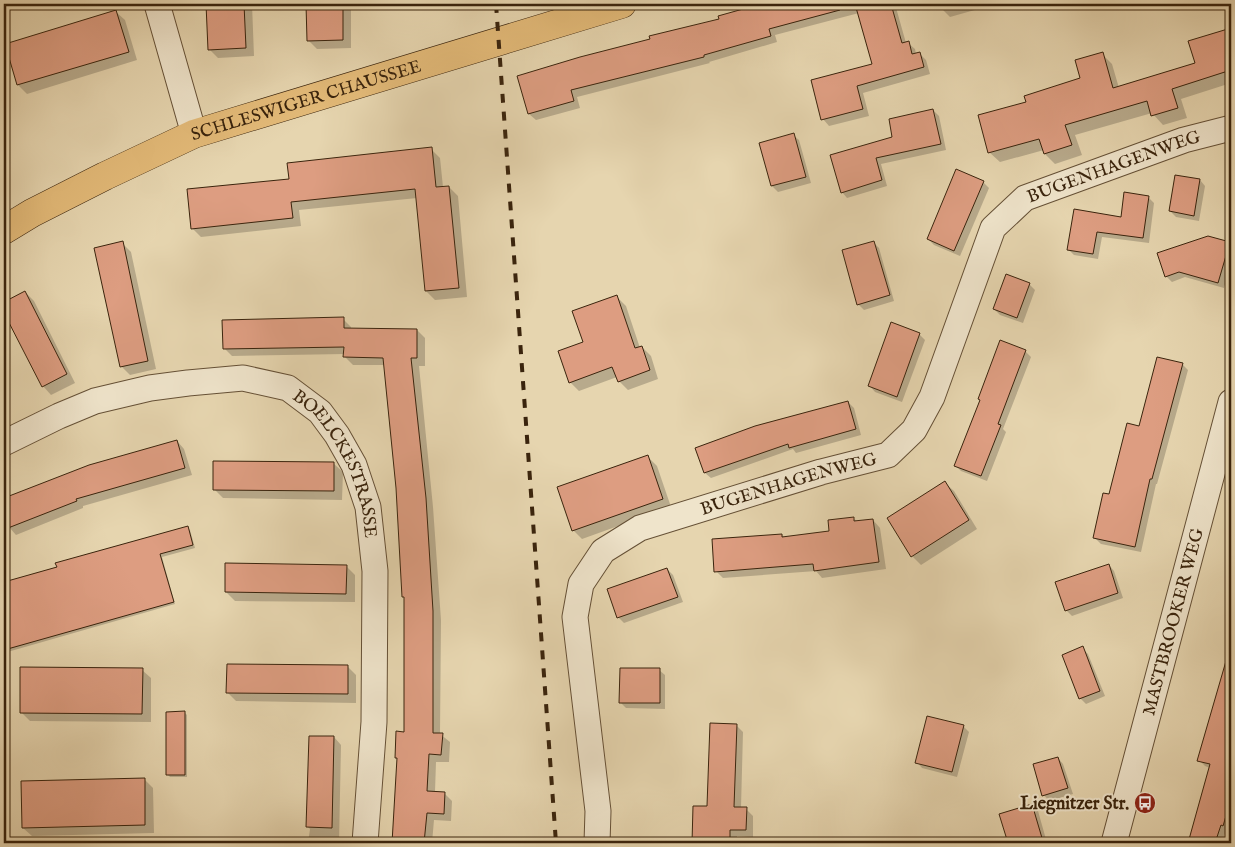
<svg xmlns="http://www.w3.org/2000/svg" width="1235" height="847" font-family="'IM FELL English',serif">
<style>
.shadow{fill:#0003}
.building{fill:#dd9d81;stroke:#3a240d}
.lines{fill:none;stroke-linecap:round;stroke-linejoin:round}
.minor-casing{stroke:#655036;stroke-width:27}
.major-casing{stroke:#3a240d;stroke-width:29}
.minor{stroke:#efe4cb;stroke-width:25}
.major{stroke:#e3ba78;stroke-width:28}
.rail{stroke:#3a240d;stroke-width:4;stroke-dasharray:9 9;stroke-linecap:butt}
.labels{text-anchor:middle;stroke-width:4;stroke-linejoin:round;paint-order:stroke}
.street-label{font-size:18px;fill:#3a240d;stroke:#efe4cb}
.poi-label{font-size:18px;font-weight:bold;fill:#3a240d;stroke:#efe4cb;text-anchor:end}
</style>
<rect width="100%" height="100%" fill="#e6d5af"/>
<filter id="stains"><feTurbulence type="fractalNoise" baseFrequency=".004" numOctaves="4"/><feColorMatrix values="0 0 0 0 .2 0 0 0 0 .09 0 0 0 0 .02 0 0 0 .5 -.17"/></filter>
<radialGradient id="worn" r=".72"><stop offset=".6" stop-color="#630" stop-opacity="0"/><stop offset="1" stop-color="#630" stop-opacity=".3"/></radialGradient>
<g class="shadow">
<polygon points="208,4 252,4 254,56 218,58 209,49"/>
<polygon points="307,4 351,4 351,48 317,49 308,40"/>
<polygon points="766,4 895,4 906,43 908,43 915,49 916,54 919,53 926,60 930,74 863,93 869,116 829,126 823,119 874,65 859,13 775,35 777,42 709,62 710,63 577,97 580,108 536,120 529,114 519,77 720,20 719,17"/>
<polygon points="940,4 996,4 950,17 941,8"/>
<polygon points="1225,4 1231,4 1231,23"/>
<polygon points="116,12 125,20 137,60 27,94 18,85 6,44"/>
<polygon points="1231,29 1231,83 1181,99 1187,118 1163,125 1152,113 1075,135 1082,155 1055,164 1045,154 1044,150 1000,162 989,152 1028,103 1082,78 1102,54 1112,64 1119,88 1196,64 1189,42"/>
<polygon points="933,110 939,116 946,150 881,164 887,186 847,198 842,192 894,138"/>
<polygon points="793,135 799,140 811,183 778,192 772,186"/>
<polygon points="431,149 440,158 443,187 449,187 458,196 467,297 435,300 426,291 417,198 299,210 301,226 201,237 192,228 290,180"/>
<polygon points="1200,180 1205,186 1199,221 1176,217 1170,211"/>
<polygon points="983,182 989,188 960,256 934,245 928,239"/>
<polygon points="1148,197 1154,203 1149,243 1102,237 1098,259 1074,255 1069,250 1075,210 1122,218"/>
<polygon points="873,242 879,248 894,301 864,310 858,304"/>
<polygon points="122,243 131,252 156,369 130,375 121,366"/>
<polygon points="1229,244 1231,246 1231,262 1224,288 1185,277 1172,282 1166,276"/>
<polygon points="1029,284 1035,290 1023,323 1000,315 994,309"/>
<polygon points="25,292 34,301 75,383 51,395 43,386 4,310 4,303"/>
<polygon points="617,297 626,306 640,348 642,347 651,356 658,379 628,390 619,381 617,377 579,391 570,382 585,343"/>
<polygon points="343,319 351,327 351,329 417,330 425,338 425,366 419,366 433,507 441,620 440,734 450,742 449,762 436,762 435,792 444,793 452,801 451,821 434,820 432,843 392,843 398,760 396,758 405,733 405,598 398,488 385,365 353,365 345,357 345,354 232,356 224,348"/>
<polygon points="919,334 925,340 902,402 875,392 870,386"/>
<polygon points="1025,351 1031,357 1003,429 1006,432 987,481 961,471 955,465"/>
<polygon points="1183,365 1188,370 1157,484 1156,484 1141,552 1101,544 1095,538 1110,496 1140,427"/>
<polygon points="848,402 854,408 861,435 796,453 793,449 711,478 705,473"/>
<polygon points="177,441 184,449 192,475 83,506 83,508 16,535 9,527 4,514 4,499 89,466"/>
<polygon points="648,457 657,466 671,507 582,539 573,530"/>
<polygon points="334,464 343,472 342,500 223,498 214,489"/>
<polygon points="945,483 954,491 977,529 921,565 912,556"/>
<polygon points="853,518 858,522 873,520 880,528 886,569 822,578 816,571 723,578 716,571 782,535 785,538 830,532"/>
<polygon points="187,527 190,530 195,548 162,557 175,604 4,653 4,583"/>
<polygon points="1109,565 1114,571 1123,598 1072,616 1066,610"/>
<polygon points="346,566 355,575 355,602 235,601 226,592"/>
<polygon points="667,569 673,575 683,602 624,623 618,617"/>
<polygon points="1082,648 1088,654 1105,696 1086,704 1080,698"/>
<polygon points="348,667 356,675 356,703 236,701 227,692"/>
<polygon points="1225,667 1231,669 1231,823 1229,831 1226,830 1222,843 1189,843 1210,768 1205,766 1199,760"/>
<polygon points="142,670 151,678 151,722 30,721 21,712"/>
<polygon points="659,670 665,675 665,709 626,708 620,702"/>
<polygon points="185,713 187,715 187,777 170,777 167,774"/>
<polygon points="736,725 743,732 741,808 746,809 753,816 753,837 737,836 737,843 694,843 694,807 709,808"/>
<polygon points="963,726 969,732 957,777 922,768 917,762"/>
<polygon points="334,737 341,745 339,843 308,843 310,829 308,827"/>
<polygon points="1058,758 1063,764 1073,794 1049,801 1044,795"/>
<polygon points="144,779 153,788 154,833 32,836 23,828"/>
<polygon points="1032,806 1038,811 1047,843 1009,843 1001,815"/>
<polygon points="898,840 908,843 897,843"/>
</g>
<g class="building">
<polygon points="206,4 244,4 246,48 208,50"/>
<polygon points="306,4 343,4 343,40 307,41"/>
<polygon points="761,4 839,4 840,10 769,29 771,36 704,55 704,57 571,90 574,101 528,114 517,76 580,57 650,39 649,36 719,19 718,16"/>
<polygon points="855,4 891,4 902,43 909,41 912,54 920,52 924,67 857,86 863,109 821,120 811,80 872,64"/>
<polygon points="116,10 129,52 17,85 5,44"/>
<polygon points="1231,28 1231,70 1172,89 1178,108 1151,116 1147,101 1065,125 1072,145 1044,154 1039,139 988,153 978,115 1026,102 1024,96 1080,78 1075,60 1103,52 1113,88 1195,63 1188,41"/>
<polygon points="933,109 941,144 876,158 882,180 841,193 830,155 892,137 889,119"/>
<polygon points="794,133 806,177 771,186 759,143"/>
<polygon points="432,147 436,187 449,186 459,288 425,291 415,189 291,202 293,218 191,229 187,189 289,179 287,163"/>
<polygon points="956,169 984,181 954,251 927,239"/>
<polygon points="1175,175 1200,179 1194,216 1169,211"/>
<polygon points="1124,192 1149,196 1143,238 1097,232 1093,254 1067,250 1074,209 1121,217"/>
<polygon points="1208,236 1230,242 1218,283 1179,272 1165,277 1157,253"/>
<polygon points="123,241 148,361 120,367 94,248"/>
<polygon points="874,241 890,295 857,305 842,250"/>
<polygon points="1006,274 1030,283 1017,318 993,309"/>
<polygon points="25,291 67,374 42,387 4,313 4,302"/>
<polygon points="617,295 635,348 642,346 650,370 618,382 612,367 569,383 558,351 583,342 572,311"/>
<polygon points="344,317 344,328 417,329 417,358 411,358 426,498 433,611 433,733 443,733 441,755 429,754 427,791 445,792 444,814 427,813 424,843 392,843 397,758 395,758 396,731 404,732 404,597 402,597 396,488 383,358 343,357 344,347 223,349 222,320"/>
<polygon points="891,322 920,333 897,397 868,386"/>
<polygon points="1000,340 1026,350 998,424 1001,425 981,476 954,466 980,400 978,399"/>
<polygon points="1157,357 1183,363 1152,479 1150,479 1135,547 1093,538 1103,493 1109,494 1127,423 1139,426"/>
<polygon points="848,401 856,429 789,448 788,444 704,473 695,448 755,426"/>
<polygon points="177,440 185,468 76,499 77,501 8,528 4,518 4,498 89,465"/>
<polygon points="648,455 663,499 572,531 557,487"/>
<polygon points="213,461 334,462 334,491 213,490"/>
<polygon points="945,481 969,520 911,557 887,518"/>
<polygon points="854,517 854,521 873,519 879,562 814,571 813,564 714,572 712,539 782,534 782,537 829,531 828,520"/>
<polygon points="188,526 193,545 160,554 174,602 4,650 4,582 57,567 55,563"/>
<polygon points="225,563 347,565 346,594 225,592"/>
<polygon points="1109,564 1118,593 1065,611 1055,582"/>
<polygon points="667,568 678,597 617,618 607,589"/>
<polygon points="1083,646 1100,691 1079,699 1062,655"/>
<polygon points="1226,661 1231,661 1231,799 1223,826 1221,825 1215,843 1188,843 1210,764 1197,761"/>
<polygon points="227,664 348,665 348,694 226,693"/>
<polygon points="20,667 143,668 142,714 20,713"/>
<polygon points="620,668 660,668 660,703 619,703"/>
<polygon points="185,711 185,775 166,775 166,712"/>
<polygon points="927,716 964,725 952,772 915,763"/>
<polygon points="710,723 737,724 734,807 747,807 746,830 730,830 730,843 692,843 693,806 707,806"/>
<polygon points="309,736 334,736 332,828 306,827"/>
<polygon points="1058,757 1068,788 1042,796 1033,764"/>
<polygon points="145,778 145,825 22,828 21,781"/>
<polygon points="1032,804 1042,838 1026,843 1008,843 999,814"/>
</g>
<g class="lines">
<g class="minor-casing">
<g id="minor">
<polyline points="157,4 194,134"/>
<path id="s1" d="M4,443L59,416L95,401L150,388L188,383L243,378L288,388L320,412L337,435L354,465L368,507L375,571L374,722L365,843"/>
<path id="s2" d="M597,843L598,811L575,617L581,584L603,551L640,528L821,472L888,455L914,430L932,397L993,228L1025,198L1184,140L1231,128"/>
<path id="s3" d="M1114,843L1231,402"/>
</g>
</g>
<g class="major-casing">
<g id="major">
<path id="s4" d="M4,230L32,213L105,176L194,134L622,4"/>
</g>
</g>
<use href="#minor" class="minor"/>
<use href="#major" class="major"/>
<polyline class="rail" points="496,4 556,843"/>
</g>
<defs>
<g id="bus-disc" transform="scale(1.125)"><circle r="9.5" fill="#8f2418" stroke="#efe4cb"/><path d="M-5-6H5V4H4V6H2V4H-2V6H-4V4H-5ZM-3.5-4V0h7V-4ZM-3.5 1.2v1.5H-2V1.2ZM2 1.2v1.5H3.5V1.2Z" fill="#fff"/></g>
</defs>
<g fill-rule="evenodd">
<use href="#bus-disc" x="1145" y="803"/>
</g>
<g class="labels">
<g class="street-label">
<text dy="6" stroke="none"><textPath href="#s4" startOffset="330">SCHLESWIGER CHAUSSEE</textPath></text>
<text dy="6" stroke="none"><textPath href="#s2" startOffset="994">BUGENHAGENWEG</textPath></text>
<text dy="6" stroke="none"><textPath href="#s1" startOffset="390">BOELCKESTRASSE</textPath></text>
<text dy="6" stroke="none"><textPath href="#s2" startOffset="499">BUGENHAGENWEG</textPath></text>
<text dy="6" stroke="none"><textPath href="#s3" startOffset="229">MASTBROOKER WEG</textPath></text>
</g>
<g class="poi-label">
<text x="1129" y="809">Liegnitzer Str.</text>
</g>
</g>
<rect width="1235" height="847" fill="none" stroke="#e6d5af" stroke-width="20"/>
<rect x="5" y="5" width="1225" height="837" fill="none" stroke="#3a240d" stroke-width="2.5"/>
<rect x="10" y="10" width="1215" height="827" fill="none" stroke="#3a240d"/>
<rect width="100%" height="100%" filter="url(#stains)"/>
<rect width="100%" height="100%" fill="url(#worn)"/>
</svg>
